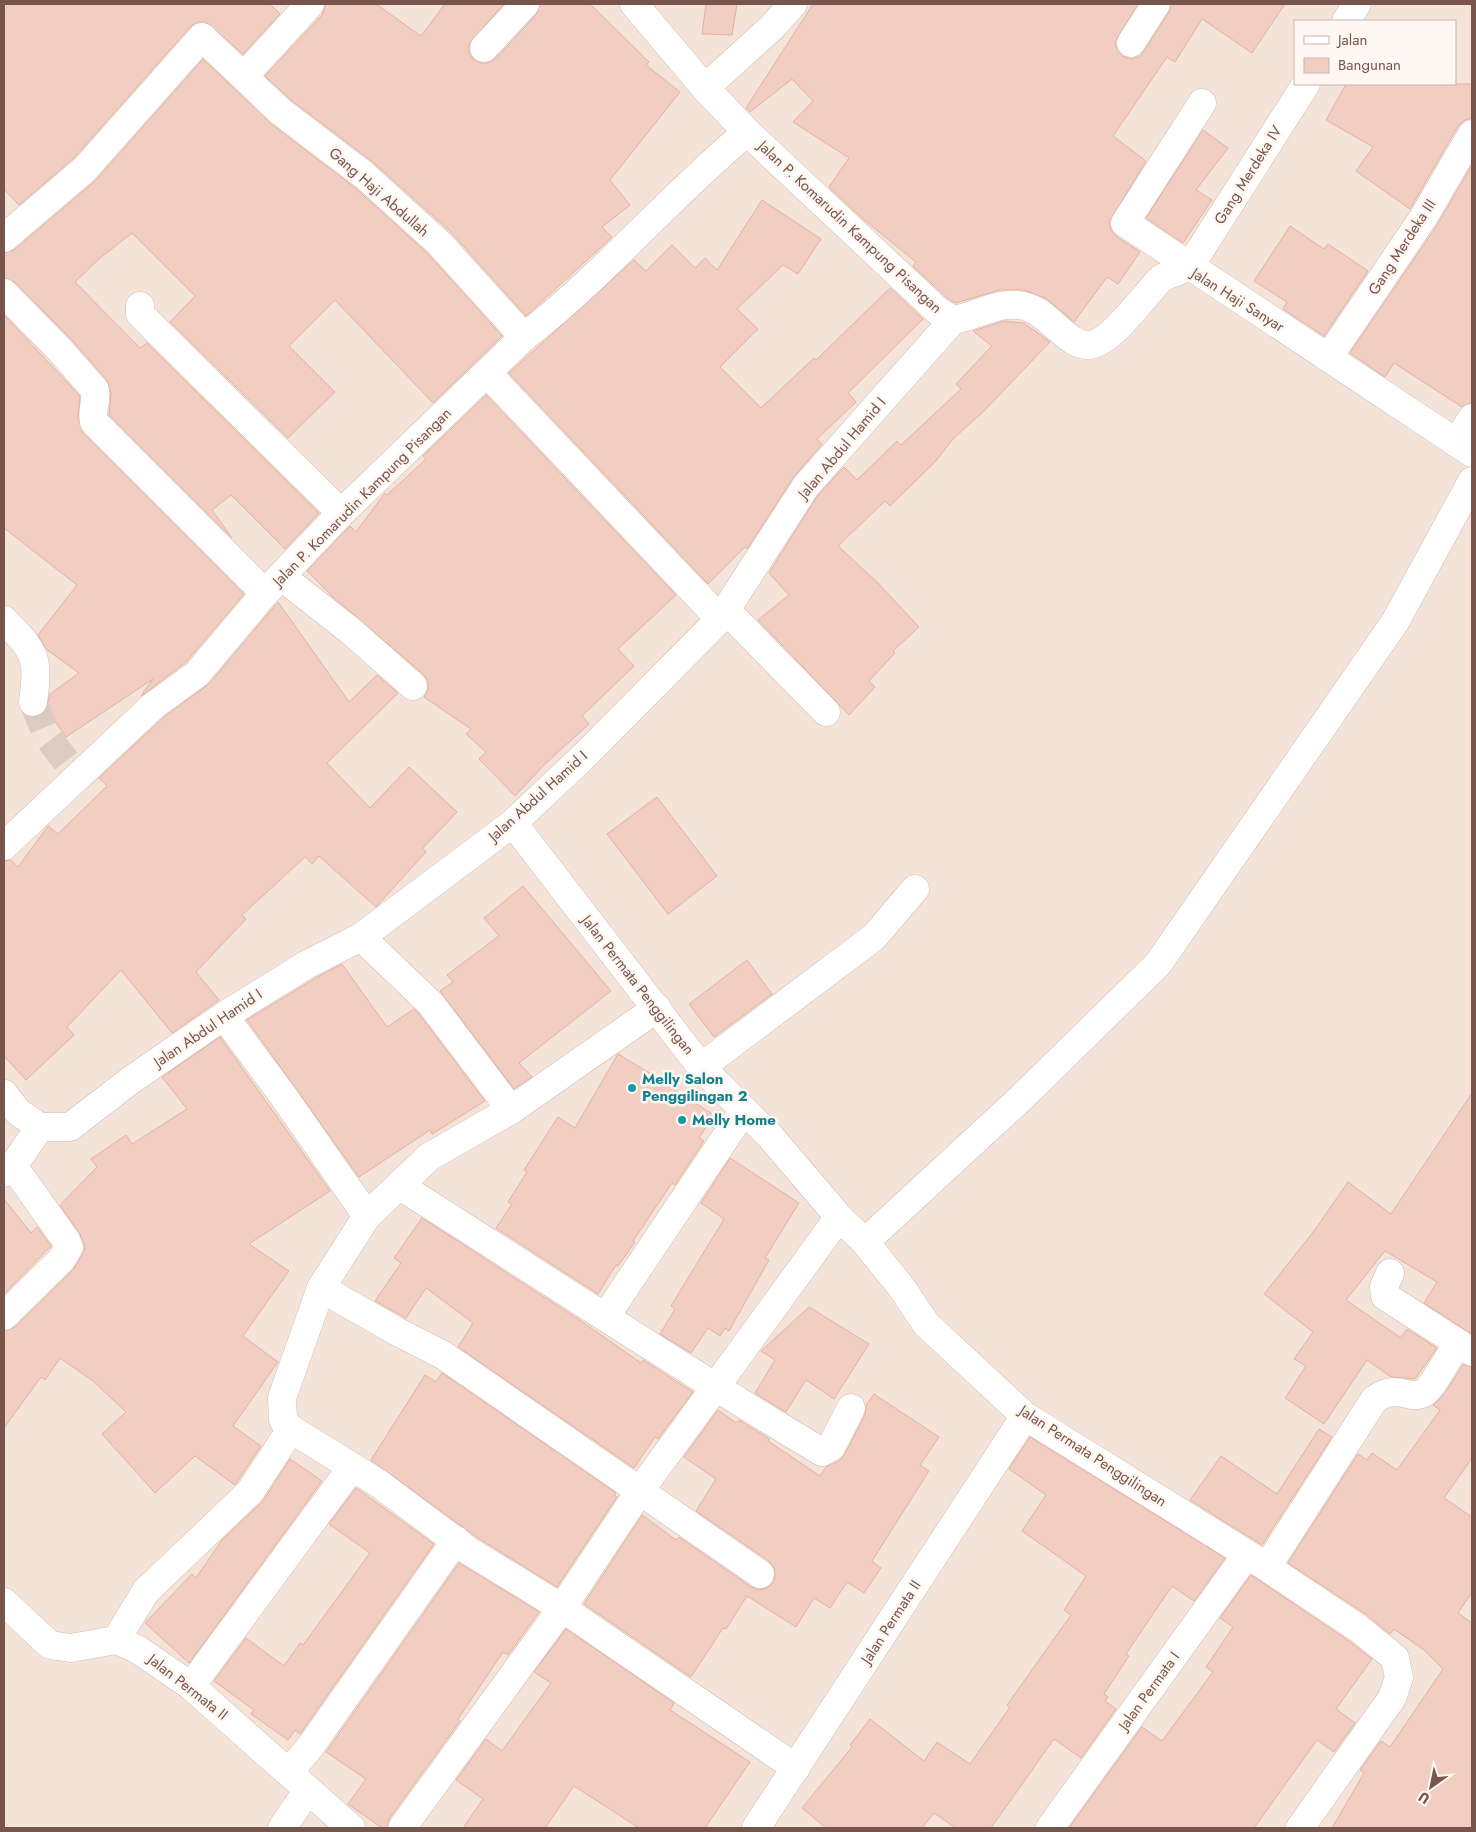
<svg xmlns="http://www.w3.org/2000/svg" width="1476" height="1832" font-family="Jost,sans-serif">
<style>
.residential{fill:#f4e3d8;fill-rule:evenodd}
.building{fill:#f1cdc2;stroke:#e4b1a2}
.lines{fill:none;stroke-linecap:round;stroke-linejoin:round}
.minor-tunnel{stroke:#dbcbc3;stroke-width:28;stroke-dasharray:28 14;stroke-linecap:butt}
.minor-casing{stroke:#d1bbb2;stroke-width:29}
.minor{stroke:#fff;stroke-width:28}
.culture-dot{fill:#0f9aa8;stroke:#fff7f1;stroke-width:2}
.labels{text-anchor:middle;stroke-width:5;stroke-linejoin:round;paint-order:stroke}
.street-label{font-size:15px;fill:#77554d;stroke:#fff7f1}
.culture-label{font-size:15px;font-weight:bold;fill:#0d838f;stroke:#fff7f1;text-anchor:start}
</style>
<rect width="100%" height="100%" fill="#fcf2ea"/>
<path class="residential" d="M4,4H1472V1828H4ZM1295,21H1455V84H1295Z"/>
<g class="building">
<polygon points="4,4 270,4 280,14 243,54 206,22 198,22 191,26 74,158 19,205 4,189"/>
<polygon points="326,4 376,4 421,36 445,4 504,4 469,44 469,53 474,60 481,63 489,63 495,59 536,15 540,4 590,4 649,62 646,65 680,92 610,180 630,205 602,227 612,237 526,316 450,231 374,163 291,100 265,76 322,15"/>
<polygon points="706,4 737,4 732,35 702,34"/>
<polygon points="813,4 1138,4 1115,42 1117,50 1122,56 1131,59 1139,57 1144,51 1169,12 1171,4 1285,4 1252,53 1202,19 1175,62 1167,57 1113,136 1146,161 1109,222 1111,230 1116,236 1140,252 1118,284 1107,277 1074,322 1047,299 1024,290 999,290 956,303 947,298 913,266 916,262 862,218 829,187 849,158 793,122 813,101 792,79 750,112 746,108"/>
<polygon points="203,59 270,123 354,187 428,254 502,336 433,403 335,300 289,346 335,392 288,438 170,322 195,296 132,233 100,258 75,282 140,348 147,343 319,513 285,549 231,495 212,510 232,538 109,415 111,393 107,380 70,338 15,282 4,278 4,253 14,250 95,181"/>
<polygon points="1346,84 1472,84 1472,118 1465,120 1458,126 1410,209 1356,171 1373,147 1326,120"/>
<polygon points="1203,130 1228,148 1196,190 1212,200 1183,243 1146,218"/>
<polygon points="1472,165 1472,402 1462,407 1394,363 1385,377 1350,353 1436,227"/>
<polygon points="762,200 821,239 798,274 783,265 737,309 758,329 720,367 761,408 814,358 816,360 890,288 923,319 848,393 856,402 817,439 822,444 793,478 747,549 745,547 708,584 509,373 634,260 646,271 672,245 695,268 705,258 717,270"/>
<polygon points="1290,226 1324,249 1328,244 1368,271 1324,336 1283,309 1287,302 1254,281"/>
<polygon points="4,315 80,396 78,418 83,433 244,594 186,662 141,696 153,679 66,737 46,709 50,694 79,673 46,649 38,635 77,585 4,528"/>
<polygon points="1004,321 1024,323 1050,342 984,411 953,439 935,462 890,506 885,501 838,546 878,583 919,627 893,651 895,653 869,681 875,687 849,715 758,620 789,595 769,573 818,495 844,467 857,480 897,441 901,445 961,389 956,384 992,346 973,331"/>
<polygon points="486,395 676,595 618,649 634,666 582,716 589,724 545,764 515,796 479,759 486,752 466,734 471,729 424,697 428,689 428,681 423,674 333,597 307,571 350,526 356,532 385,493 387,495 426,459 423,456"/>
<polygon points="278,602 349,702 377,675 398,693 327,763 370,808 409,767 457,812 422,849 426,852 376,907 319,856 312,864 305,857 242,915 246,919 196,972 219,1000 172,1033 121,970 67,1027 74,1035 26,1080 4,1056 4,861 11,860 18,867 48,826 58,834 107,786 99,778 163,718 209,684"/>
<polygon points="657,797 717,876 668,914 607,834"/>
<polygon points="523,886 611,991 519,1063 532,1077 514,1089 440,991 453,982 447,975 499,936 484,918"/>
<polygon points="747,960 772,994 714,1037 689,1004"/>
<polygon points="342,964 387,1027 414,1009 419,1014 485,1101 432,1134 430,1130 359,1177 247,1020 314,979"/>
<polygon points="220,1037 330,1191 249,1244 289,1271 243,1336 278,1362 233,1426 261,1446 235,1485 195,1456 155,1493 102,1434 126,1412 93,1381 60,1358 45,1380 41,1377 4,1428 4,1331 15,1327 73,1270 82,1255 85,1248 80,1234 60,1205 97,1167 91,1159 126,1135 132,1144 187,1109 162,1077"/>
<polygon points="618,1054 668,1084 667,1085 714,1115 699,1138 704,1141 675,1185 672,1183 633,1241 635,1242 618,1266 616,1265 598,1294 496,1228 512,1204 508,1202 527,1172 524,1170 558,1117 575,1128"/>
<polygon points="1472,1093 1472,1334 1424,1303 1437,1282 1385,1251 1346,1300 1401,1338 1407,1329 1437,1348 1415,1379 1391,1377 1367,1360 1324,1424 1285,1398 1306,1366 1294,1359 1313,1332 1264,1294 1314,1231 1348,1182 1391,1214"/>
<polygon points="730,1158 799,1203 765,1258 769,1260 729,1331 725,1328 720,1336 708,1328 691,1353 660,1334 675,1309 671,1306 724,1219 701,1203"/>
<polygon points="4,1199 31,1233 37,1227 51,1246 4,1294"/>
<polygon points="422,1218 581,1321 641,1363 643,1360 693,1392 658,1439 655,1437 634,1468 458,1347 473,1323 426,1288 406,1318 375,1301 401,1263 394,1258"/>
<polygon points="809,1307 869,1344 834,1399 806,1380 786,1412 755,1393 775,1360 761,1351"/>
<polygon points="1463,1365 1472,1367 1472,1458 1444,1498 1472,1517 1472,1592 1458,1613 1472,1623 1472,1828 1332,1828 1364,1773 1360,1770 1381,1741 1390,1747 1443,1669 1424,1650 1394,1629 1390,1634 1367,1615 1288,1563 1358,1454 1367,1460 1372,1453 1397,1470 1440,1410 1433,1405 1445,1393"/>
<polygon points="442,1373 616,1493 614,1495 617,1497 557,1587 478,1538 371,1460 425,1375 436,1382"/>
<polygon points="874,1394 939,1437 920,1465 929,1471 872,1561 881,1568 864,1593 847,1582 830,1608 814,1598 796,1627 747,1596 726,1629 723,1628 691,1677 584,1604 642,1515 676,1540 679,1537 751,1587 759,1590 767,1588 773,1583 775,1576 774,1568 769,1561 696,1511 716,1479 684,1457 718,1410 736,1423 739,1420 769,1439 768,1441 820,1476 826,1467 839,1461 845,1454 865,1415 866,1405"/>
<polygon points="1319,1429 1332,1437 1262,1545 1190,1500 1221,1456 1277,1494"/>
<polygon points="1030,1437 1225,1558 1194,1601 1172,1586 1126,1654 1129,1656 1104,1694 1108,1697 1105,1701 1116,1709 1081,1758 1054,1739 991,1828 956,1828 934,1813 922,1828 826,1828 802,1808 852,1747 850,1745 870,1719 924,1761 937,1742 970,1764 1010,1707 1007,1705 1071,1615 1064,1610 1086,1576 1022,1531 1046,1495 1009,1469"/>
<polygon points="290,1459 322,1481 189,1663 145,1623 192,1574 196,1578 222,1540 263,1501"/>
<polygon points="356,1488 434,1544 300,1734 295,1730 288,1740 251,1714 254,1710 214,1681 246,1638 284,1666 300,1643 303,1645 370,1553 329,1524"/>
<polygon points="459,1563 539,1612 508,1655 503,1652 458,1719 460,1721 389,1819 387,1828 382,1828 348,1804 366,1779 326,1752"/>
<polygon points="1251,1575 1349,1641 1372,1659 1336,1709 1355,1723 1334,1752 1317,1740 1254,1828 1069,1828 1142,1727 1162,1741 1213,1672 1206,1667 1233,1627 1220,1618"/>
<polygon points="566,1629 674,1703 670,1710 750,1762 705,1828 639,1828 574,1786 545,1828 463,1828 483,1799 456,1780 486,1739 502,1751 551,1683 534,1672"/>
</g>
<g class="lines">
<polyline class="minor-tunnel" points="33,702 47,736 66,761"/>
<g class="minor-casing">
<g id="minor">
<polyline points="634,4 705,88 747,132 938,311 953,320"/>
<polyline points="1346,21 1357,4"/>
<polyline points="1131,43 1156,4"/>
<polyline points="484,48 525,4"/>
<polyline points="244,76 310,4"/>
<polyline points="705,88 771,28 793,4"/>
<polyline points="1202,103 1125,223 1190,266 1306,84"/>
<polyline points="4,238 85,169 202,37 281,112 364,175 439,243 524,337"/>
<path d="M4,293L59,349L95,390C97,402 91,410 94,422L265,593"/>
<polyline points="140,306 140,314 341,513"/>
<path d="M953,320C979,316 1003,297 1030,308C1052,316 1071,351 1094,344C1110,340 1137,306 1149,292C1153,288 1157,281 1162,278C1170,273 1181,271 1190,266L1472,453"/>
<polyline points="1328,358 1423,218 1472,134"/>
<polyline points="488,374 720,619"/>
<polyline points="1456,443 1472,418"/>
<polyline points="282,577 352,632 413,686"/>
<polyline points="726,610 826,712"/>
<path d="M4,620C36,653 39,657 33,702"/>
<polyline points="513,823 701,1067 769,1135 839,1217 865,1242 902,1288 926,1324 1025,1416 1247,1554 1358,1628 1395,1658 1399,1678 1392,1698 1300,1828"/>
<path d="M4,846L153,706L197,674L265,593L341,513L524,337C604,275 669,197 747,132"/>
<polyline points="361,937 431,1004 511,1110"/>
<polyline points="657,1008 511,1110 429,1157 367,1216 321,1288 282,1398 283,1420 291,1429 378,1483 469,1551 562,1608 796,1768"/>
<polyline points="224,1016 284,1097 367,1216"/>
<polyline points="701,1067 874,937 915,889"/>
<polyline points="4,1094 18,1112 40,1127"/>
<polyline points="40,1127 70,1127 131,1080 224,1016 306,965 361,937 513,823 583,757 720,619 806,486 953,320"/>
<polyline points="4,1173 13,1166 40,1127"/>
<path d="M400,1186C541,1275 679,1367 822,1452L831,1447L851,1408"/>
<polyline points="865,1242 1021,1098 1158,964 1395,622 1472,481"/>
<polyline points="1390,1273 1384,1287 1385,1296 1472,1352"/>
<polyline points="321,1288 396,1331 443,1355 760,1574"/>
<polyline points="4,1316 62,1259 69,1247 66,1240 13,1166"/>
<polyline points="606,1316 744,1110"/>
<path d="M1267,1567L1374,1400C1399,1381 1409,1403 1425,1392C1433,1386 1451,1353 1458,1343"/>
<polyline points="4,1602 50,1645 71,1648 116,1640 137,1649 191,1686 351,1828"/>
<polyline points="116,1640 146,1591 250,1492 291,1429"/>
<polyline points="191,1686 352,1467"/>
<polyline points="289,1772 310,1747 456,1540"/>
<polyline points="282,1828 308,1790"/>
<polyline points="402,1828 562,1608 639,1492 839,1217"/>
<polyline points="756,1828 1025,1416"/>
<polyline points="1050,1828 1247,1554"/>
</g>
</g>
<use href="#minor" class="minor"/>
</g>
<g class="culture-dot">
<circle cx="632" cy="1088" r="5"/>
<circle cx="682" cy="1120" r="5"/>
</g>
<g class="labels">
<g class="street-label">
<text transform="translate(1248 175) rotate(-58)" y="5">Gang Merdeka IV</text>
<text transform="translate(379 192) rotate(41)" y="5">Gang Haji Abdullah</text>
<text transform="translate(850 227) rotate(43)" y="5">Jalan P. Komarudin Kampung Pisangan</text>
<text transform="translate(1402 247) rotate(-57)" y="5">Gang Merdeka III</text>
<text transform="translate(1238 300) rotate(32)" y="5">Jalan Haji Sanyar</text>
<text transform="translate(842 448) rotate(-50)" y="5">Jalan Abdul Hamid I</text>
<text transform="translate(362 497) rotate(-45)" y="5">Jalan P. Komarudin Kampung Pisangan</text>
<text transform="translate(538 796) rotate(-42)" y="5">Jalan Abdul Hamid I</text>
<text transform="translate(638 985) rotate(52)" y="5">Jalan Permata Penggilingan</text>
<text transform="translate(208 1028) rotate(-34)" y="5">Jalan Abdul Hamid I</text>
<text transform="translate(1093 1456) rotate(33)" y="5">Jalan Permata Penggilingan</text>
<text transform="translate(891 1622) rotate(-57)" y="5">Jalan Permata II</text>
<text transform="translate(188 1687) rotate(38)" y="5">Jalan Permata II</text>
<text transform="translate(1149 1691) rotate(-54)" y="5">Jalan Permata I</text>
</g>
<g class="culture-label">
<text x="642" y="1084">Melly Salon<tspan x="642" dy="17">Penggilingan 2</tspan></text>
<text x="692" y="1125">Melly Home</text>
</g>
</g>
<rect width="1476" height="1832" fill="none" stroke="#77554d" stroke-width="10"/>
<rect x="1294" y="20" width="162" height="65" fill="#fff7f1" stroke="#c9b6af"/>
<rect x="1304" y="36" width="25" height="8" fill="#ffffff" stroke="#c9b6af"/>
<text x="1338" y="45" font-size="15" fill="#77554d">Jalan</text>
<rect x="1304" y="58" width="25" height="15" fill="#f1cdc2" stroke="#c9b6af"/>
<text x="1338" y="70" font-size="15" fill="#77554d">Bangunan</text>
<g transform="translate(1431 1787) rotate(213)" stroke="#fff7f1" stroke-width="4" paint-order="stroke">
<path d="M0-4L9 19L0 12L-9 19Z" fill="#77554d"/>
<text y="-8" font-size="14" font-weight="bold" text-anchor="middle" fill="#77554d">U</text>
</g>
</svg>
